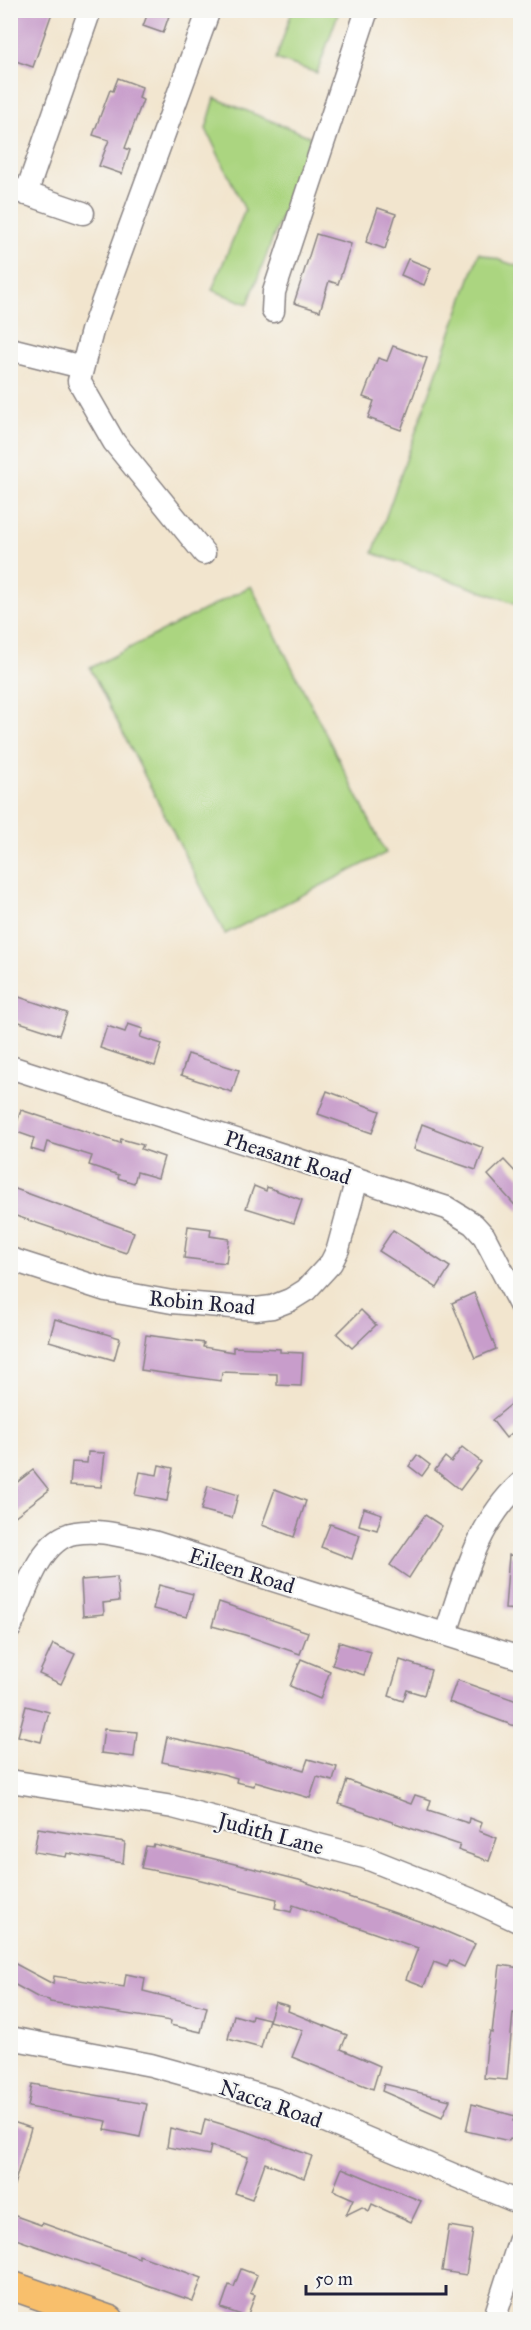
<svg xmlns="http://www.w3.org/2000/svg" width="531" height="2330" font-family="'IM FELL Great Primer',serif">
<style>
.green{fill:#abd580;stroke:#667c5e;stroke-width:1.5}
.building{fill:#c89dcb}
.lines{fill:none;stroke-linecap:round;stroke-linejoin:round}
.minor-casing{stroke:#8a8484;stroke-width:25}
.major-casing{stroke:#8a8484;stroke-width:31}
.minor{stroke:#fff;stroke-width:22}
.major{stroke:#f8bf6c;stroke-width:28}
.labels{text-anchor:middle;stroke-width:4.5;stroke-linejoin:round;paint-order:stroke}
.street-label{font-size:22px;fill:#22223b;stroke:#f6f6f2}
</style>
<rect width="100%" height="100%" fill="#f6f6f2"/>
<filter id="ink" filterUnits="userSpaceOnUse"><feTurbulence type="fractalNoise" baseFrequency=".0167" numOctaves="2"/><feDisplacementMap in="SourceGraphic" scale="12" xChannelSelector="R" yChannelSelector="G"/><feConvolveMatrix kernelMatrix="1 2 1 2 8 2 1 2 1" color-interpolation-filters="sRGB"/></filter>
<filter id="wash" filterUnits="userSpaceOnUse"><feTurbulence type="fractalNoise" baseFrequency=".008" numOctaves="4" result="noise"/><feDisplacementMap in="SourceGraphic" scale="24" xChannelSelector="R" yChannelSelector="G"/><feGaussianBlur stdDeviation="1.35" result="paint"/><feColorMatrix in="noise" values="0 0 0 0 0 0 0 0 0 0 0 0 0 0 0 0 0 1.4 0 .05"/><feComposite in="paint" operator="in"/></filter>
<g filter="url(#wash)">
<rect width="100%" height="100%" fill="#f2e5ce"/>
<g class="green">
<polygon points="292,11 339,11 317,73 276,59"/>
<polygon points="215,98 311,137 248,304 212,290 245,210 206,129"/>
<polygon points="479,253 520,267 520,605 373,553"/>
<polygon points="251,586 386,853 225,934 90,668"/>
</g>
<g id="blocks">
<g class="building">
<polygon points="10,10 53,10 33,67 10,59"/>
<polygon points="149,10 171,10 163,33 143,26"/>
<polygon points="118,78 142,87 139,98 143,100 125,148 130,150 122,174 99,166 109,140 93,135 110,90 113,91"/>
<polygon points="378,208 396,214 385,249 366,242"/>
<polygon points="316,234 351,244 338,284 329,281 320,311 294,303"/>
<polygon points="408,259 431,268 424,285 401,275"/>
<polygon points="393,346 427,358 401,430 368,418 374,401 363,397 378,358 387,361"/>
<polygon points="10,994 67,1013 59,1035 10,1019"/>
<polygon points="128,1024 143,1029 140,1037 162,1044 155,1066 100,1048 107,1026 125,1032"/>
<polygon points="188,1054 239,1070 232,1092 181,1075"/>
<polygon points="327,1091 380,1111 372,1133 318,1114"/>
<polygon points="21,1110 120,1143 121,1139 143,1145 141,1149 164,1157 158,1178 137,1172 134,1183 118,1178 119,1175 89,1165 92,1156 47,1142 44,1153 31,1149 34,1138 14,1131"/>
<polygon points="422,1124 484,1148 476,1170 414,1149"/>
<polygon points="504,1160 520,1177 520,1211 488,1175"/>
<polygon points="254,1186 266,1191 267,1187 302,1200 294,1223 246,1208"/>
<polygon points="10,1187 134,1232 126,1253 10,1214"/>
<polygon points="188,1226 211,1229 210,1236 229,1239 226,1263 184,1258"/>
<polygon points="393,1230 450,1267 437,1288 379,1251"/>
<polygon points="474,1293 496,1349 475,1358 452,1303"/>
<polygon points="361,1310 376,1325 352,1348 337,1334"/>
<polygon points="55,1319 120,1338 114,1360 49,1341"/>
<polygon points="146,1335 204,1343 203,1347 233,1352 233,1347 280,1349 280,1352 303,1353 301,1386 277,1385 277,1374 222,1372 221,1381 141,1370"/>
<polygon points="520,1397 520,1426 506,1438 492,1420"/>
<polygon points="462,1447 481,1462 460,1490 435,1470 445,1457 451,1462"/>
<polygon points="88,1452 105,1453 101,1487 70,1485 72,1462 87,1463"/>
<polygon points="417,1455 430,1465 422,1476 409,1466"/>
<polygon points="159,1465 173,1468 167,1501 135,1495 140,1472 157,1475"/>
<polygon points="33,1470 49,1490 10,1520 10,1488"/>
<polygon points="208,1486 238,1495 232,1518 201,1510"/>
<polygon points="275,1489 306,1501 294,1537 262,1525"/>
<polygon points="364,1508 382,1514 377,1530 359,1525"/>
<polygon points="425,1515 442,1526 409,1578 390,1565"/>
<polygon points="330,1524 360,1535 352,1559 321,1547"/>
<polygon points="509,1555 520,1556 520,1610 505,1609"/>
<polygon points="117,1577 119,1601 103,1603 104,1614 83,1616 81,1580"/>
<polygon points="159,1585 193,1594 187,1617 153,1609"/>
<polygon points="219,1602 308,1632 300,1654 245,1635 212,1626"/>
<polygon points="339,1642 371,1652 364,1675 332,1665"/>
<polygon points="53,1644 75,1654 61,1684 39,1674"/>
<polygon points="301,1659 330,1671 320,1699 290,1686"/>
<polygon points="400,1660 431,1670 424,1695 407,1690 403,1701 389,1696"/>
<polygon points="457,1680 520,1702 520,1728 449,1702"/>
<polygon points="26,1706 49,1712 41,1742 18,1736"/>
<polygon points="104,1729 137,1732 134,1757 101,1753"/>
<polygon points="167,1737 259,1757 304,1770 308,1759 337,1767 333,1781 317,1777 310,1798 255,1782 254,1786 236,1782 237,1778 223,1774 162,1762"/>
<polygon points="347,1780 411,1804 415,1795 431,1800 428,1810 468,1823 469,1818 482,1823 479,1831 497,1838 489,1861 458,1850 460,1845 339,1804"/>
<polygon points="38,1828 125,1842 123,1863 67,1853 66,1857 34,1852"/>
<polygon points="154,1844 299,1880 433,1926 475,1944 464,1967 450,1960 447,1967 434,1962 424,1986 406,1979 418,1948 293,1905 291,1912 275,1908 277,1899 193,1878 141,1868 146,1846 153,1847"/>
<polygon points="10,1961 53,1984 54,1976 124,1987 126,1974 145,1978 143,1991 207,2007 201,2032 170,2025 171,2021 50,2002 49,2000 39,1998 10,1982"/>
<polygon points="500,1965 520,1968 520,2014 513,2013 507,2080 484,2078 487,2045 490,2032 492,2033"/>
<polygon points="275,2002 289,2006 288,2011 347,2035 341,2049 380,2066 373,2089 292,2057 303,2030 269,2021"/>
<polygon points="234,2015 251,2020 252,2015 269,2019 261,2048 228,2039"/>
<polygon points="32,2084 147,2104 140,2137 105,2130 107,2121 28,2107"/>
<polygon points="384,2084 450,2100 442,2117 382,2091"/>
<polygon points="472,2104 515,2116 513,2121 520,2122 520,2141 510,2139 509,2141 466,2131"/>
<polygon points="205,2119 251,2133 312,2156 304,2178 265,2163 252,2199 235,2193 248,2157 211,2146 209,2155 167,2147 170,2128 201,2136"/>
<polygon points="10,2121 31,2128 14,2185 10,2184"/>
<polygon points="342,2168 421,2201 411,2222 372,2204 369,2211 362,2207 346,2215 353,2199 333,2190"/>
<polygon points="10,2214 41,2225 42,2223 139,2258 139,2255 202,2278 193,2301 10,2237"/>
<polygon points="449,2226 473,2230 466,2275 442,2271"/>
<polygon points="241,2269 257,2275 250,2293 255,2295 247,2317 221,2308 229,2285 234,2287"/>
</g>
</g>
</g>
<g filter="url(#ink)">
<use href="#blocks" fill-opacity="0" stroke="#8a8484" stroke-width="1.5"/>
<g class="lines">
<g class="minor-casing">
<g id="minor">
<polyline points="10,188 83,213"/>
<polyline points="26,194 90,10"/>
<polyline points="273,311 274,292 367,10"/>
<polyline points="10,349 82,367"/>
<polyline points="204,553 114,442 79,381 92,331 209,10"/>
<polyline points="10,1067 447,1208 473,1224 484,1236 520,1305"/>
<polyline points="10,1259 106,1290 172,1302 256,1309 272,1307 290,1300 306,1290 331,1263 338,1249 357,1179"/>
<path d="M10,1628C24,1598 38,1539 75,1533C100,1528 129,1538 153,1542L520,1658"/>
<path d="M446,1633C464,1580 477,1523 520,1484"/>
<polyline points="10,1781 173,1807 364,1857 477,1902 520,1922"/>
<polyline points="10,2038 151,2065 273,2099 520,2203"/>
<polyline points="494,2320 520,2239"/>
</g>
</g>
<g class="major-casing">
<polyline id="major" points="10,2285 110,2320"/>
</g>
<use href="#minor" class="minor"/>
<use href="#major" class="major"/>
</g>
</g>
<g class="labels">
<g class="street-label">
<text transform="translate(288 1157) rotate(18)" y="8">Pheasant Road</text>
<text transform="translate(202 1302) rotate(5)" y="8">Robin Road</text>
<text transform="translate(242 1570) rotate(17)" y="8">Eileen Road</text>
<text transform="translate(271 1833) rotate(15)" y="8">Judith Lane</text>
<text transform="translate(271 2103) rotate(19)" y="8">Nacca Road</text>
</g>
</g>
<rect width="531" height="2330" fill="none" stroke="#f6f6f2" stroke-width="36"/>
<path d="M306 2285v9h140v-9" fill="none" stroke="#22223b" stroke-width="3"/>
<text x="315" y="2285" font-size="18" fill="#22223b" stroke="#f6f6f2" stroke-width="4.5" paint-order="stroke">50 m</text>
</svg>
